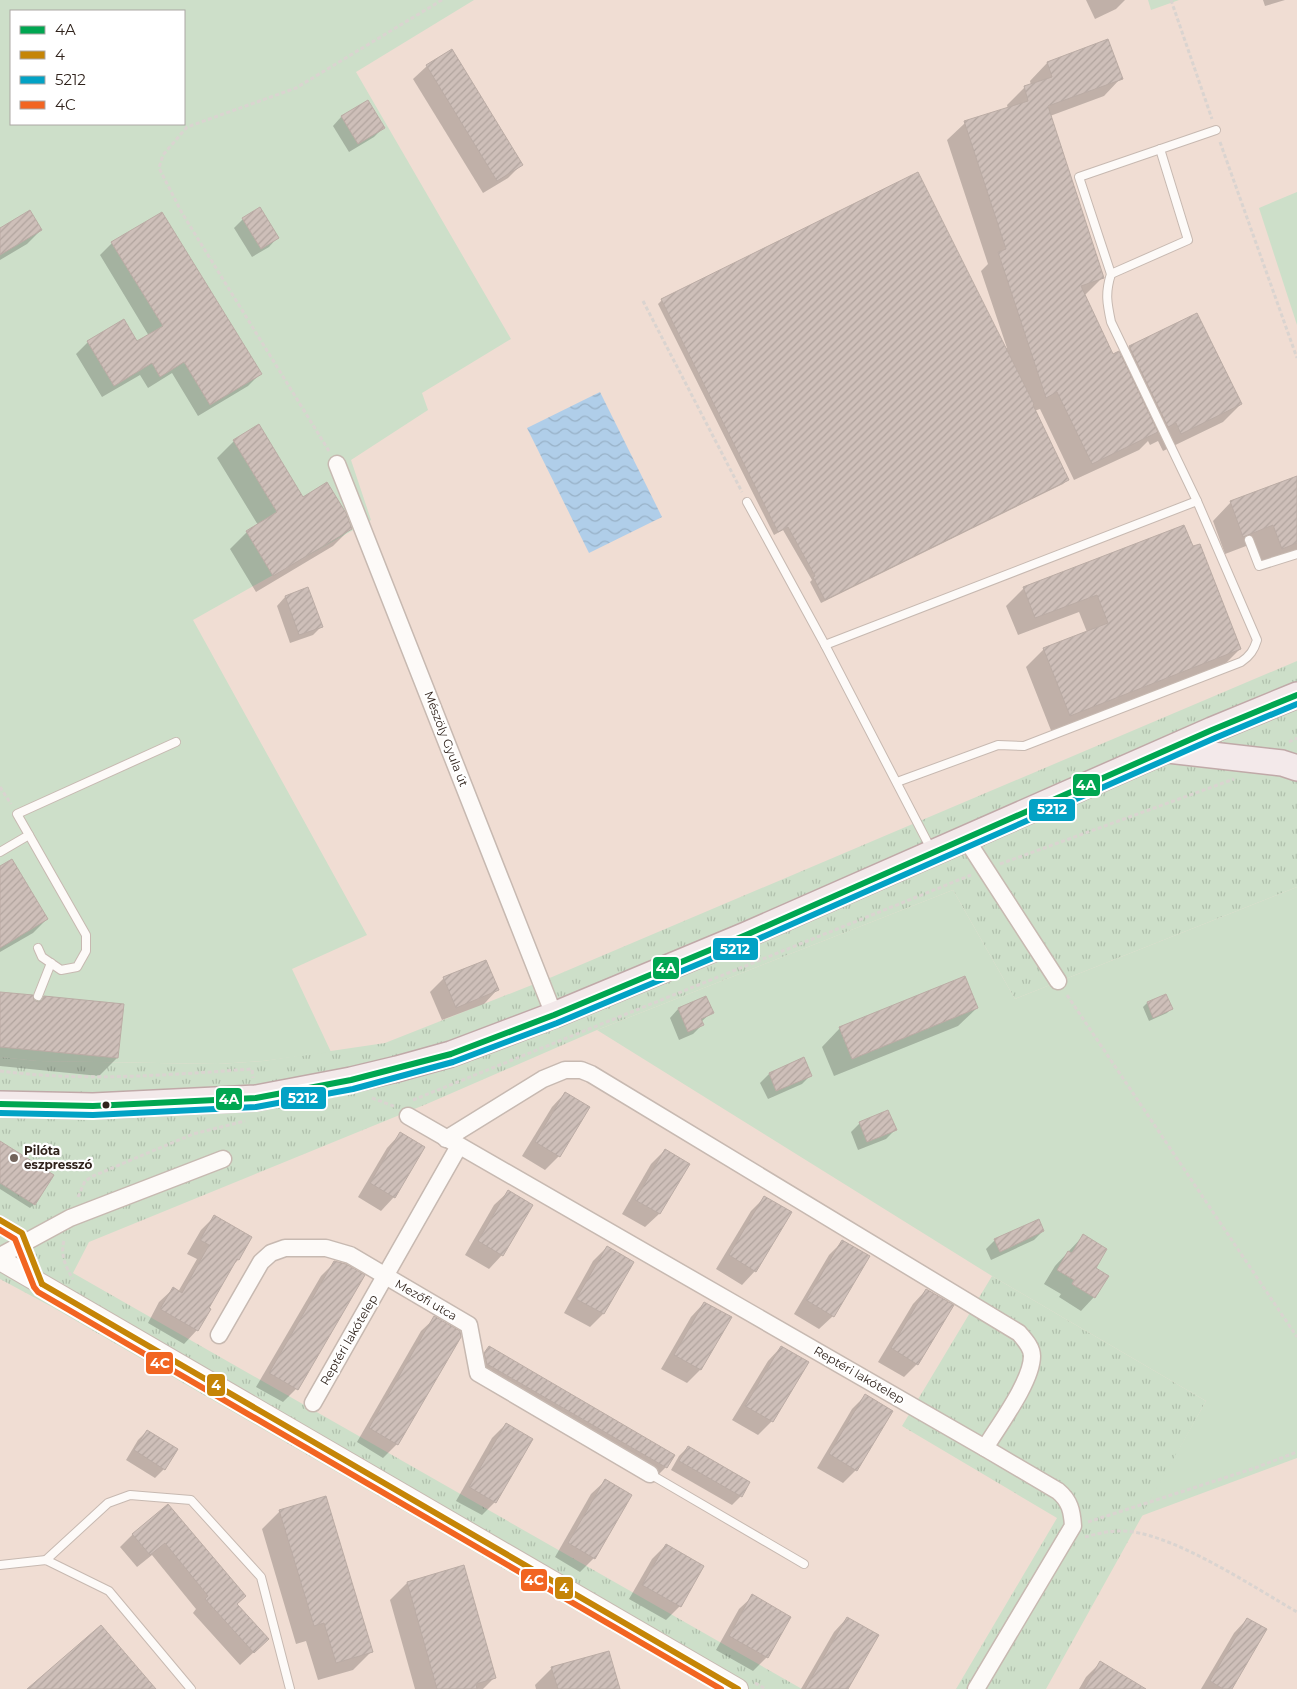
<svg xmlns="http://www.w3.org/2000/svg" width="1297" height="1689" font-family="Montserrat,sans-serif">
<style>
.grass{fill:url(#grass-tufts)}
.garden{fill:#cddfc9;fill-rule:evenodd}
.water{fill:url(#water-waves)}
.shadow{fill:#0003}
.building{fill:url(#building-hatch);stroke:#bbaca5}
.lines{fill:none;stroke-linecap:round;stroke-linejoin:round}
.service-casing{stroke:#c7b9b1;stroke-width:10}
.minor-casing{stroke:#c7b9b1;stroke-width:19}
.tertiary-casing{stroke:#c7b9b1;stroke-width:22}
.primary-casing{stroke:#c0a9a8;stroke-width:28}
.path{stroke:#dad4d0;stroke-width:3;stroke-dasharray:4 2.5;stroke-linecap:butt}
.service{stroke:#fdfaf8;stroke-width:8}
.minor{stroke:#fdfaf8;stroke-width:16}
.tertiary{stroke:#fdfaf8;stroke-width:20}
.primary{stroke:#f3e9ea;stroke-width:25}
.bus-1-casing{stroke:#fff;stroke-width:10}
.bus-2-casing{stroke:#fff;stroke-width:10}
.bus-3-casing{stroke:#fff;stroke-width:10}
.bus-4-casing{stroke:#fff;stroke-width:10}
.bus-1{stroke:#00a651;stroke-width:6}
.bus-2{stroke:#c58507;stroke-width:6}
.bus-3{stroke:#02a2c5;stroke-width:6}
.bus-4{stroke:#f26522;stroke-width:6}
.bus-dot{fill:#30231c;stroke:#fff;stroke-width:2}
.poi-dot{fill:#73645c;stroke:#fff;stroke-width:2}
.labels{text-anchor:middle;stroke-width:4.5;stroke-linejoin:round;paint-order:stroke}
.street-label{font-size:12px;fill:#30231c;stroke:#fff}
.poi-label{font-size:12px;font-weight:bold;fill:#30231c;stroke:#fff;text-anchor:start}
.line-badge{stroke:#fff;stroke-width:2}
.badge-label{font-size:14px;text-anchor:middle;font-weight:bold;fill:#fff}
</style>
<defs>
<pattern id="grass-tufts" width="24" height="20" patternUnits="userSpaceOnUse" patternTransform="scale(1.25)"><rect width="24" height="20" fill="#cddfc9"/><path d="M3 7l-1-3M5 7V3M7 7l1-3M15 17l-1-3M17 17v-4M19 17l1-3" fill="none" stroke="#b0bfac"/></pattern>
<pattern id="water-waves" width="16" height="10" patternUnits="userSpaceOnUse" patternTransform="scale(1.25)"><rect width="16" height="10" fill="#b0cee9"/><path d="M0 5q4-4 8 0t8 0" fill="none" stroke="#98b1c7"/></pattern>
<pattern id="building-hatch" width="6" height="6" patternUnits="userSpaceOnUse" patternTransform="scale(1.25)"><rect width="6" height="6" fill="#cebfb9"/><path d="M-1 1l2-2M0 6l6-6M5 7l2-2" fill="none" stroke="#b1a49e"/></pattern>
</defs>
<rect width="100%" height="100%" fill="#f0ddd3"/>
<g class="grass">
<polygon points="1297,661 1297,887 1015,999 953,890 597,1030 429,1103 89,1242 73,1273 802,1689 711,1689 54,1308 0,1279 0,1057 37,1061 218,1064 263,1061 385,1043 552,977"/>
<polygon points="992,1276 1206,1401 1046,1689 956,1689 1057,1518 902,1426"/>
</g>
<g class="garden">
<path d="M0,0H474L356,72L511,339L422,393L428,410L351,460L371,520L193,620L367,935L292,969L331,1052L263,1061L218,1064L37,1061L0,1057ZM11,11H184V124H11Z"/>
<polygon points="1148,0 1179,0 1151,10"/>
<polygon points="1297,192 1297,325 1259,208"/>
<polygon points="1297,887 1297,1458 1141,1516 1206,1401 992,1276 597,1030 953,890 1015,999"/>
</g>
<polygon class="water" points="600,392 662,517 589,553 527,428"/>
<g class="shadow">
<polygon points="1086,0 1125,0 1116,9 1095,19"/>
<polygon points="1263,0 1285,0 1265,6"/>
<polygon points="1107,41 1121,78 1104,96 1050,116 1103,277 1085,295 1113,356 1120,357 1130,347 1241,404 1223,422 1163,451 1158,441 1150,445 1148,441 1139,450 1074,480 1040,409 1034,411 1067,480 1063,484 821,603 810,582 812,580 783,530 774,535 658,304 662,300 1007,348 981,271 988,264 947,140 965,123 1008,109 1007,105 1024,88 1031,85 1030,81 1047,63"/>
<polygon points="427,66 521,165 508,178 483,193 413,79"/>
<polygon points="367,101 383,128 374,137 349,152 333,126 341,117"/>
<polygon points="243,219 277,238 269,247 252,257 234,228"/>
<polygon points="0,229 41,230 27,244 0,260"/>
<polygon points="112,243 260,374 248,386 198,416 172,373 148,388 140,375 102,397 76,354 88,342 137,343 149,336 100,255"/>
<polygon points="234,441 303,498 350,529 333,546 256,592 230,549 247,532 258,525 217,458"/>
<polygon points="1297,477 1297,554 1263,566 1254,543 1225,554 1213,521 1231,502"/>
<polygon points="1183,526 1240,649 1222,667 1052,733 1026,667 1044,649 1087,632 1079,612 1018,635 1006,606 1024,588"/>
<polygon points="308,589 322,626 313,635 290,643 277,606 285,597"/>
<polygon points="0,867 47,919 33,933 0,952"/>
<polygon points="444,978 497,990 484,1004 442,1020 430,992"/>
<polygon points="0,994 117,1058 99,1076 0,1066"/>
<polygon points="1165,995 1171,1009 1167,1013 1149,1021 1143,1007 1147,1003"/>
<polygon points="705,997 712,1012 701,1022 702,1025 693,1034 679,1040 670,1018 678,1009"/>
<polygon points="977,1008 958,1026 834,1076 822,1047 840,1028"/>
<polygon points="804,1059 811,1075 802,1084 768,1099 760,1083 769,1074"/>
<polygon points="565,1093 588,1107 559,1156 545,1170 522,1156 552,1107"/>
<polygon points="887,1112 895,1130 886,1139 858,1150 851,1132 860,1123"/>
<polygon points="400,1134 394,1197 381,1211 358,1197 387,1148"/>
<polygon points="0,1142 34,1204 30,1208 0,1189"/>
<polygon points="665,1150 688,1164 659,1214 645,1227 622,1214 651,1164"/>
<polygon points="508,1192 502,1255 489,1269 465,1255 494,1205"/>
<polygon points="765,1197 755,1271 742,1285 716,1269 751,1211"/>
<polygon points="214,1217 251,1238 238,1260 232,1266 207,1308 197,1330 184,1344 148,1323 159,1302 173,1289 178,1292 197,1259 187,1254 201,1230"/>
<polygon points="1043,1231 1034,1240 991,1260 986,1249 995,1240"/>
<polygon points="1083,1236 1094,1269 1094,1297 1081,1311 1059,1297 1061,1294 1044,1284 1055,1266"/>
<polygon points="842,1242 833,1316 819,1329 794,1314 829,1255"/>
<polygon points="607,1247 633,1262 603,1314 590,1327 564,1313 593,1261"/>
<polygon points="335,1262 296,1389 283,1402 256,1387 321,1276"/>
<polygon points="926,1290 917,1364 904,1377 878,1362 913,1304"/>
<polygon points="704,1303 700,1370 687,1383 661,1369 691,1317"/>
<polygon points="435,1318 397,1444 383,1458 357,1442 421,1331"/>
<polygon points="781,1347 807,1363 772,1421 758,1435 732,1420 768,1361"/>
<polygon points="489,1348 666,1467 655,1478 474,1365 478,1359"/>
<polygon points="865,1396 856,1470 843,1483 817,1468 852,1409"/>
<polygon points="506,1424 495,1502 482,1515 456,1501 492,1438"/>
<polygon points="147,1431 164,1469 155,1478 126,1460 138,1440"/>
<polygon points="688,1447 749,1483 741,1496 732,1505 671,1470 679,1456"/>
<polygon points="605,1481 630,1495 594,1558 580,1572 555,1557 591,1494"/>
<polygon points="168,1506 235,1604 254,1652 240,1665 193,1613 196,1609 152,1555 137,1567 120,1547 133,1534"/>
<polygon points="280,1511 371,1652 353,1670 318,1680 306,1641 296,1644 262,1529"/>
<polygon points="666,1545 703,1566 680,1606 666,1620 629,1599 652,1559"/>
<polygon points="407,1583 494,1678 483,1689 415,1689 390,1600"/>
<polygon points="753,1596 767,1657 753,1671 716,1650 739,1609"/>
<polygon points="847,1618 847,1689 801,1689 834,1632"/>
<polygon points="1247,1619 1230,1689 1201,1689 1234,1633"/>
<polygon points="1100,1663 1132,1689 1079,1689 1086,1677"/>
<polygon points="552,1668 618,1689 536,1689 535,1685"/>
</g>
<g class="building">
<polygon points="1108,39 1123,79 1048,106 1104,278 1081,286 1113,354 1119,351 1158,432 1092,464 1057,392 1046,398 998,252 1006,249 964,121 1028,101 1024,86 1052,77 1047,62"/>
<polygon points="452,49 523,165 497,181 426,65"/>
<polygon points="368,100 385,128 358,144 341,116"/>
<polygon points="918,172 1034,404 1033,405 1069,480 825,600 813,577 815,576 788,527 778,532 661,299"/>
<polygon points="260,207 279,238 261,249 242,218"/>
<polygon points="30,210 42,230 0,255 0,228"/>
<polygon points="162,212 262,374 210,405 184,362 160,377 152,363 114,386 87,341 124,319 137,341 163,326 111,242"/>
<polygon points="1197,313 1242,404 1181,434 1176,423 1168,427 1129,346"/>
<polygon points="259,424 303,497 327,482 346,513 352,529 273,576 246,531 277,512 233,440"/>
<polygon points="1297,476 1297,543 1282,549 1273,525 1243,537 1230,501"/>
<polygon points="1184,525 1193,546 1200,544 1241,649 1070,716 1043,648 1108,623 1097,595 1035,618 1023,587"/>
<polygon points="308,587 323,627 299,635 285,596"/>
<polygon points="12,859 48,919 0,948 0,866"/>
<polygon points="486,960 499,990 456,1008 443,977"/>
<polygon points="965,976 978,1008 852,1059 839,1027"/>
<polygon points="0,992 33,995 34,1000 38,1002 42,1000 44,996 124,1004 118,1058 0,1047"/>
<polygon points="1166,994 1173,1009 1153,1018 1147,1002"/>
<polygon points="706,996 714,1013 701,1019 704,1025 688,1032 678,1008"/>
<polygon points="804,1057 812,1076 776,1091 769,1073"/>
<polygon points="565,1092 590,1107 560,1157 535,1142"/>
<polygon points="888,1110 897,1130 867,1142 859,1122"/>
<polygon points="400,1132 425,1147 395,1198 370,1183"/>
<polygon points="0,1141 54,1175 35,1205 0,1183"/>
<polygon points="665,1149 690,1164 660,1214 635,1200"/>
<polygon points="508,1190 533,1205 503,1256 478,1241"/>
<polygon points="764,1196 792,1212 756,1272 729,1255"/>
<polygon points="214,1215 252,1237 239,1260 237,1259 209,1308 211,1309 198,1331 160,1309 173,1287 182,1293 209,1245 200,1240"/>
<polygon points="1039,1219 1044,1231 1000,1252 994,1239"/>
<polygon points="1083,1234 1107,1249 1096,1268 1109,1276 1095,1298 1072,1284 1074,1280 1057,1270 1068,1251 1072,1253"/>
<polygon points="842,1240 870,1256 834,1317 806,1300"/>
<polygon points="607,1246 634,1262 604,1314 576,1299"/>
<polygon points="334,1261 346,1264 365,1275 298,1390 269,1373"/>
<polygon points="926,1289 954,1305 918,1365 891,1348"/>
<polygon points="704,1302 732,1317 701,1370 674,1355"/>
<polygon points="434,1316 460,1331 461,1337 398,1445 369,1428"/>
<polygon points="489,1346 675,1455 667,1468 487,1364 484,1353"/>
<polygon points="781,1346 809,1362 773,1422 745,1406"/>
<polygon points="865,1394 893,1411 857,1471 829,1454"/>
<polygon points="506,1423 533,1439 496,1503 469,1487"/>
<polygon points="147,1430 178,1449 165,1470 134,1450"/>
<polygon points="688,1446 750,1482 742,1497 679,1461"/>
<polygon points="605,1479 632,1495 595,1559 568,1543"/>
<polygon points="326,1496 373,1652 336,1663 324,1623 314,1626 279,1510"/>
<polygon points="168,1504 246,1596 237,1604 269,1639 254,1653 205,1599 208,1596 165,1543 150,1555 132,1534"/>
<polygon points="666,1544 704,1566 681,1607 642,1585"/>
<polygon points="464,1565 496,1678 476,1684 477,1689 437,1689 407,1582"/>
<polygon points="752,1594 791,1617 768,1658 729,1636"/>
<polygon points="847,1617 879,1635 848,1689 805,1689"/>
<polygon points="1247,1618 1267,1629 1232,1689 1223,1689 1210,1681"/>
<polygon points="101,1625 156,1689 27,1689"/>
<polygon points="609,1651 620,1689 558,1689 551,1667"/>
<polygon points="1100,1661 1146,1689 1084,1689"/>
</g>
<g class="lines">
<g class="service-casing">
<g id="service">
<polyline points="1111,274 1188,240 1160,149"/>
<polyline points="747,502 825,645 931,849"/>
<polyline points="1249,540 1259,566 1297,554"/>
<polyline points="825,645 1197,501"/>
<path d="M897,782L998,745L1024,746L1241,662C1250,656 1254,650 1257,640L1197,501L1111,322C1107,303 1105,293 1111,274L1079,177L1216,130"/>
<polyline points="29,835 86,935 86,951 77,967 61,970 42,957 38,948"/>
<polyline points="0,852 29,835 17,814 176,742"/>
<polyline points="38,996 51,963"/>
<polyline points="0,1220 22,1233 39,1277"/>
<polyline points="650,1474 804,1564"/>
<polyline points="46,1560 108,1503 130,1495 191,1500 261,1577 290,1689"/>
<polyline points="0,1565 46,1560 109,1591 191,1689"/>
</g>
</g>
<g class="minor-casing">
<g id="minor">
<polyline points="337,464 554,1015"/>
<polyline points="966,839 1058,981"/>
<path d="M408,1116L985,1448L1058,1491C1070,1501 1072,1511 1073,1526L976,1689"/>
<path d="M446,1139L543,1079L565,1070H581L591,1074L1019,1333C1024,1339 1032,1347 1032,1356C1032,1381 999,1425 985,1448"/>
<polyline points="0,1256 70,1218 223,1159"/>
<polyline points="219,1335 261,1262 271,1253 285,1248 326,1248 350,1255 469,1325 478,1373 650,1474"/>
<polyline points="313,1403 459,1146"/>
</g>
</g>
<g class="tertiary-casing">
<polyline id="tertiary" points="0,1260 738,1689"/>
</g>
<g class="primary-casing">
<g id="primary">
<polyline points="1168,750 1282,763 1297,768"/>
<polyline points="0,1104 93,1106 256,1098 351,1080 397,1069 451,1054 554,1015 746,935 1212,730 1297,695"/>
</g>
</g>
<g class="path">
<polyline points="1171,0 1212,119"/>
<polyline points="1220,142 1297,358"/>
<polyline points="643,301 742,492"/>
<polyline points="329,451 182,213 159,168 163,155 187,127 296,88 442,0"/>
<polyline points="1289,742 1297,738"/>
<polyline points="0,787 11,804"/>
<polyline points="1000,864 1234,779"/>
<polyline points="1067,995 1297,1337"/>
<path d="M0,1071C84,1082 168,1075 252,1069L253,1078"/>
<polyline points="372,1098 396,1107"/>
<polyline points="413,1100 971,875"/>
<polyline points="78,1197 85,1181 93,1176 193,1134 245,1121"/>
<path d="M64,1241C60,1254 66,1268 73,1279"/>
<polyline points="1088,1522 1255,1468 1297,1452"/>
<path d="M1085,1537C1096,1534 1108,1531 1119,1531C1167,1529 1255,1588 1297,1612"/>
<polyline points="755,1683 766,1689"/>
</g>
<use href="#service" class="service"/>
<use href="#minor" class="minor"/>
<use href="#tertiary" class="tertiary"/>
<use href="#primary" class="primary"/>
<g class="bus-1-casing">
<polyline id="bus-1" points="0,1104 93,1106 256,1098 351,1080 451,1054 554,1015 746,935 1212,730 1297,695"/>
</g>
<g class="bus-2-casing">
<g id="bus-2">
<polyline points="0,1220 22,1233 42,1284"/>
<polyline points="42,1284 738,1689"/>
</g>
</g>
<g class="bus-3-casing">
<polyline id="bus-3" points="0,1113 93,1115 256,1107 353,1089 453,1062 557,1023 749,943 1215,738 1297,704"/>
</g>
<g class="bus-4-casing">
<polyline id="bus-4" points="0,1230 15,1239 34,1287 38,1292 721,1689"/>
</g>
<use href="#bus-1" class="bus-1"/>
<use href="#bus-2" class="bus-2"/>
<use href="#bus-3" class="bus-3"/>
<use href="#bus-4" class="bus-4"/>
</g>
<circle class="bus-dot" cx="106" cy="1105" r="4.5"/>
<circle class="poi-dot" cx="14" cy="1158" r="5"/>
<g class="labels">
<g class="street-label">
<text transform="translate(446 739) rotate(69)" y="4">Mészöly Gyula út</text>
<text transform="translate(426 1300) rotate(30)" y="4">Mezőfi utca</text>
<text transform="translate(349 1340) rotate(-60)" y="4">Reptéri lakótelep</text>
<text transform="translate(859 1375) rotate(30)" y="4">Reptéri lakótelep</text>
</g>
<g class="poi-label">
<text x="24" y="1155">Pilóta<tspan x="24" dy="14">eszpresszó</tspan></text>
</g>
</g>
<g class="line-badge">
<rect x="1072" y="773" width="29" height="24" rx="5" fill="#00a651"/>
<rect x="1028" y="798" width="48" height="24" rx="5" fill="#02a2c5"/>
<rect x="712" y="937" width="47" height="24" rx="5" fill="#02a2c5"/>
<rect x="652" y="956" width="28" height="24" rx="5" fill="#00a651"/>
<rect x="280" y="1086" width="47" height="24" rx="5" fill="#02a2c5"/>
<rect x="215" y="1087" width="28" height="24" rx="5" fill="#00a651"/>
<rect x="145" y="1351" width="29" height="24" rx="5" fill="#f26522"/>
<rect x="206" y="1373" width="20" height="24" rx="5" fill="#c58507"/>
<rect x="520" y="1568" width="28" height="24" rx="5" fill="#f26522"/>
<rect x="554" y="1576" width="20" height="24" rx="5" fill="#c58507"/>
</g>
<g class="badge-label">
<text x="1086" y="790">4A</text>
<text x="1052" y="814">5212</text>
<text x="735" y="954">5212</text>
<text x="666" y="973">4A</text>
<text x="303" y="1103">5212</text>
<text x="229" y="1104">4A</text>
<text x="160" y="1368">4C</text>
<text x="216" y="1390">4</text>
<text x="534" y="1585">4C</text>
<text x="564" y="1593">4</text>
</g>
<rect x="10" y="10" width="175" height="115" fill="#ffffff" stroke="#aca7a4"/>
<rect x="20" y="26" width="25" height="8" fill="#00a651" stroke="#aca7a4"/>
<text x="55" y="35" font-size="15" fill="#30231c">4A</text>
<rect x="20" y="51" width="25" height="8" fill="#c58507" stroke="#aca7a4"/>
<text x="55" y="60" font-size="15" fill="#30231c">4</text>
<rect x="20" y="76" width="25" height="8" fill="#02a2c5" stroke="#aca7a4"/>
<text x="55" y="85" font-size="15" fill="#30231c">5212</text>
<rect x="20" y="101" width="25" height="8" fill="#f26522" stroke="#aca7a4"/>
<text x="55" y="110" font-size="15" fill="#30231c">4C</text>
</svg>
